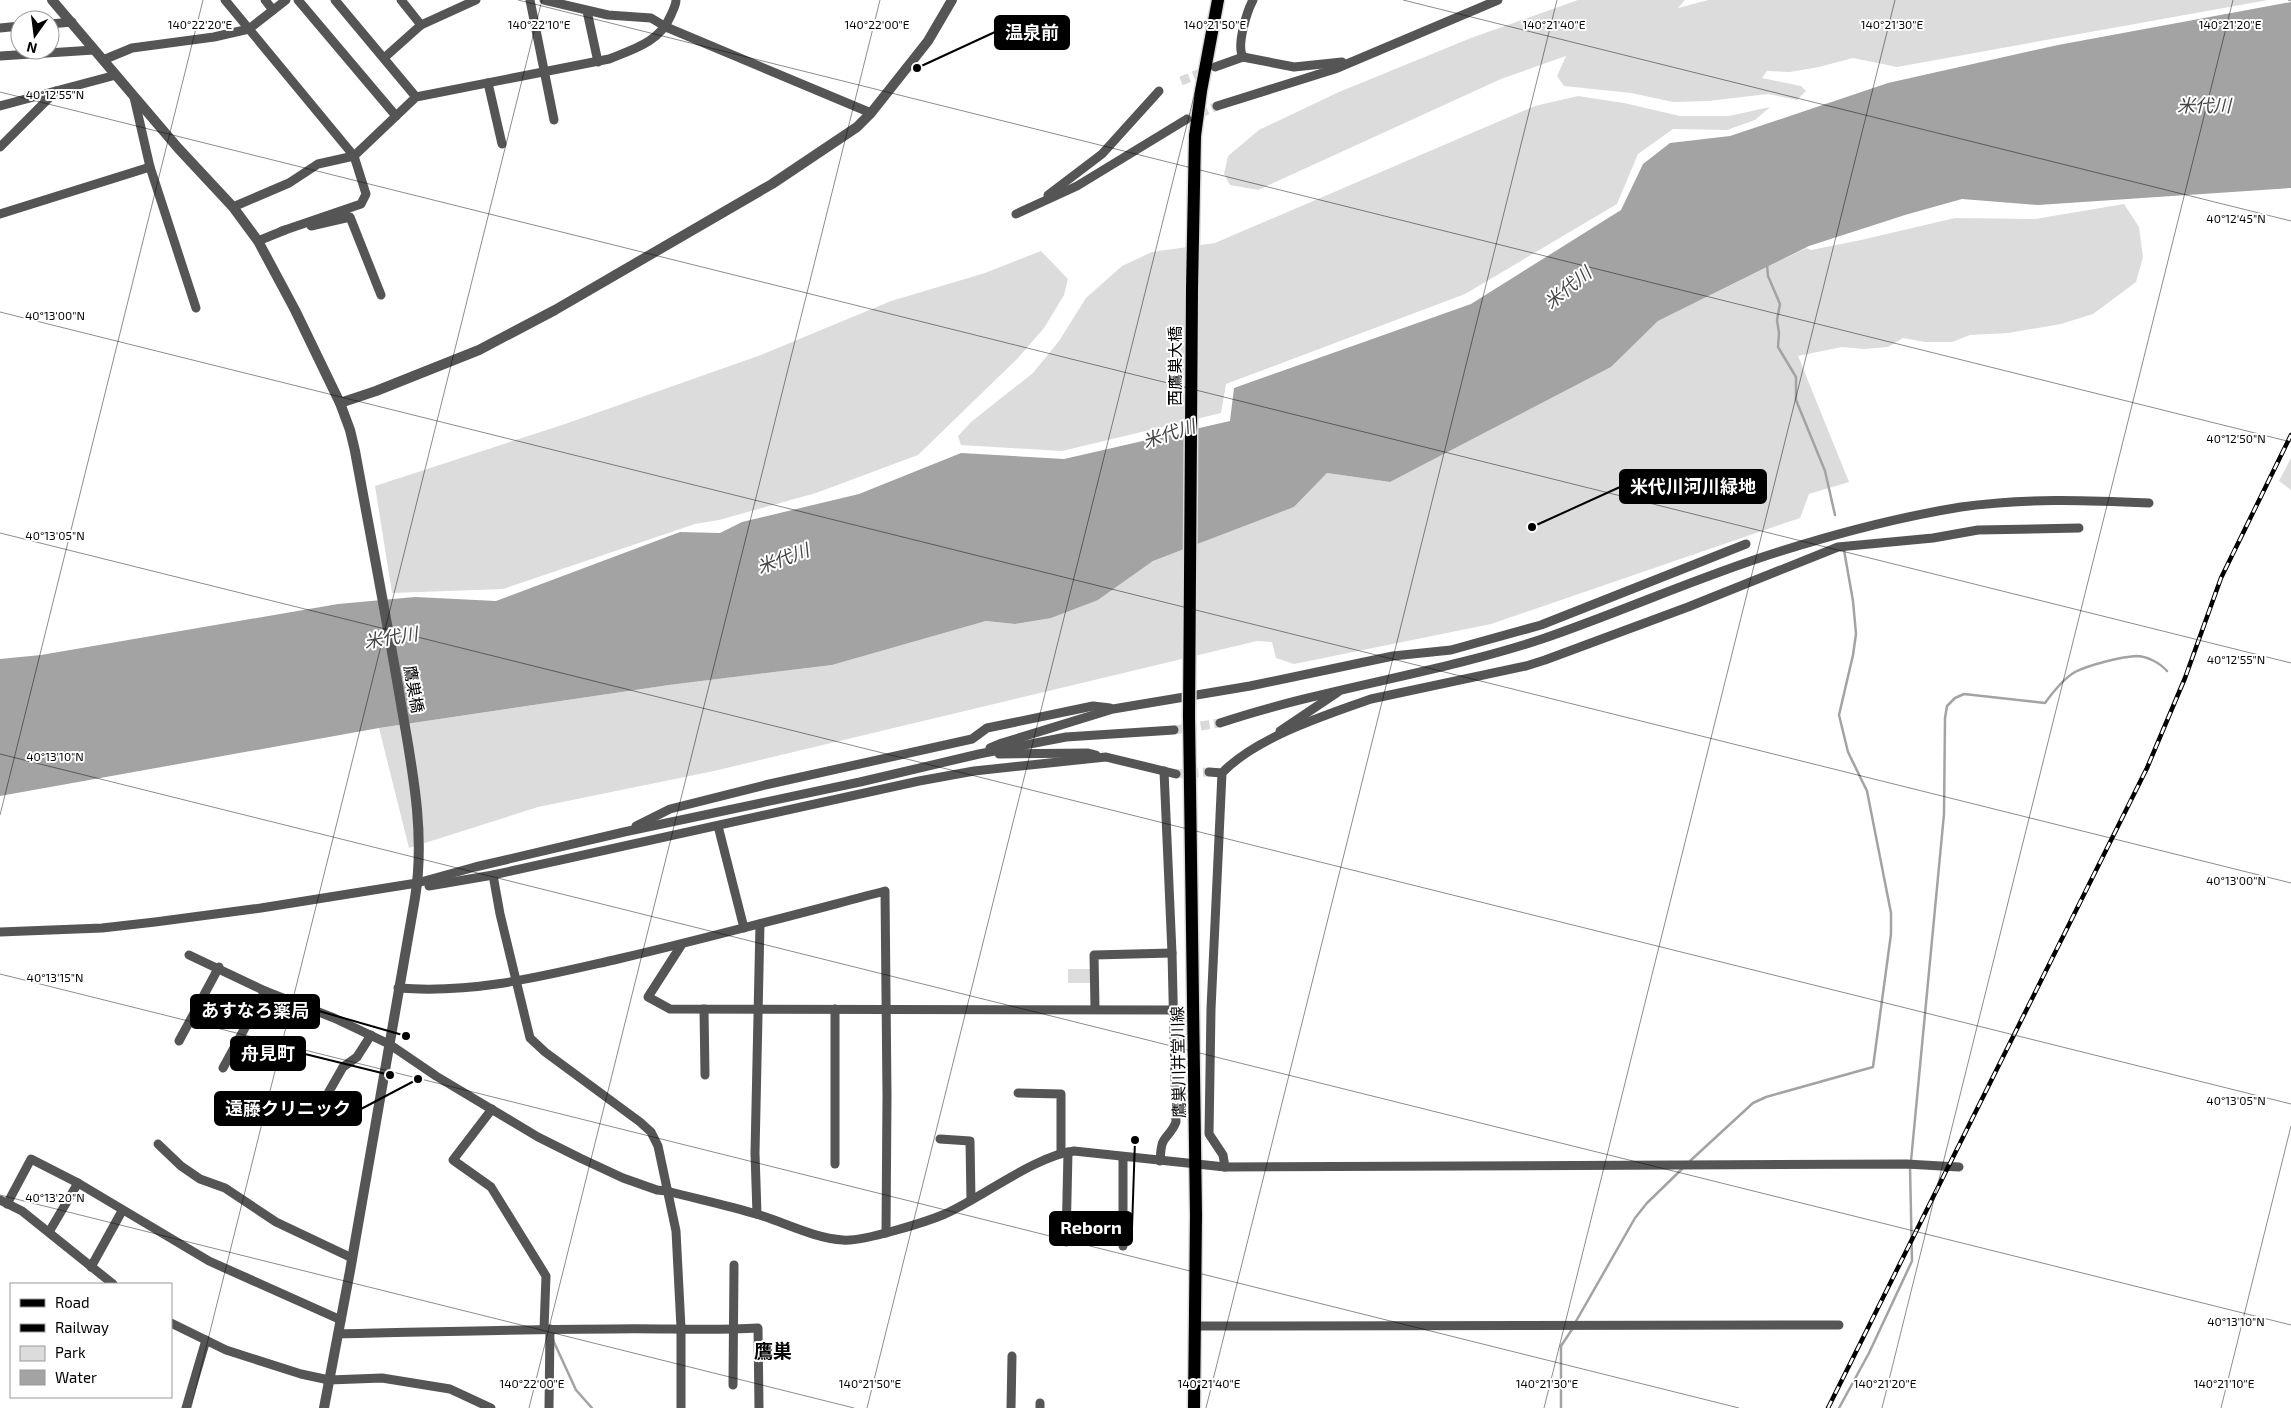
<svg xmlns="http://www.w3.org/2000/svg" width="2291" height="1408" font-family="'Exo 2','Noto Sans JP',sans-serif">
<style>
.green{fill:#dcdcdc}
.water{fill:#a3a3a3}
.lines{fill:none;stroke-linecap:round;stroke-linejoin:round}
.stream{stroke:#a3a3a3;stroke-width:2.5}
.minor-tunnel{stroke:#d9d9d9;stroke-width:9;stroke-dasharray:9 4.5;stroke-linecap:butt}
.primary-casing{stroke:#dbdbdb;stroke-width:15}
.minor{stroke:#555;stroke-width:9}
.tertiary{stroke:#555;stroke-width:10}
.primary{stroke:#000;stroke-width:12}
.rail-casing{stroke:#000;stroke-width:4.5}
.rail{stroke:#fff;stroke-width:2.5;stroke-dasharray:8;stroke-linecap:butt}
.primary-bridge-casing{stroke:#dbdbdb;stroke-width:15;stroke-linecap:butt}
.primary-bridge{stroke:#000;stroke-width:12}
.ticks{fill:none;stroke:#000;stroke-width:1;stroke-opacity:0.45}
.labels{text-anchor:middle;stroke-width:4;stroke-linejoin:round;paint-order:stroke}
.street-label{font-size:16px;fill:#000;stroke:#fff}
.water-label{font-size:18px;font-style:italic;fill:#444;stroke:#fff}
.quarter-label{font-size:19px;font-weight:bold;fill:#000;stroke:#fff}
.ticks-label{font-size:12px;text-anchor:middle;fill:#000;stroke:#fff;stroke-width:4;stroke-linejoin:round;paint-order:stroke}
.leader{fill:none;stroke:#000;stroke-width:2}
.callout-dot{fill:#000;stroke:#fff;stroke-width:2}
.callout{fill:#000;stroke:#000;stroke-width:2}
.callout-label{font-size:18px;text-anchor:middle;font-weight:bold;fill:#fff}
</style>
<rect width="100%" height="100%" fill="#fff"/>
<g class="green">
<polygon points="1578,0 1685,0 1678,8 1708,0 2268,0 1897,67 1853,58 1819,67 1790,72 1767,71 1762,78 1801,86 1806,91 1797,100 1768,94 1708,101 1673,102 1631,93 1564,86 1557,76 1566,56 1501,79 1258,190 1230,185 1224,174 1228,156 1259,130 1339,92 1471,38"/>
<polygon points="1578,96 1624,103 1680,116 1729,116 1770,107 1755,120 1727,130 1673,129 1638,154 1617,204 1465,294 1226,384 1221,413 1062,451 961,445 958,436 971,422 1033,373 1059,341 1086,298 1122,266 1152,252 1215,243 1535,106"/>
<polygon points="2124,204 2139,227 2143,257 2136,282 2093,314 2061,324 2008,333 1970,335 1952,342 1925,342 1903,338 1888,347 1864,349 1842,347 1798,356 1849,482 1809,494 1800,518 1491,624 1294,664 1276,658 1272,642 1257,641 714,771 538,807 409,848 379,728 669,685 832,665 986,621 1015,624 1098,600 1153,561 1294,507 1327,473 1390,482 1611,367 1658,321 1806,248 1811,250 1861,240 1955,218 2035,219"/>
<polygon points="1041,251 1068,279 1064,295 1044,328 1018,358 918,455 816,493 719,520 695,524 503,589 392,593 375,486 565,424 761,355 891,301 985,273"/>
<polygon points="2291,458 2291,490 2279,481"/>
<rect x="1068" y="969" width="22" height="14"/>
</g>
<polygon class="water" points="2291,2 2291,188 2038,205 1962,199 1905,215 1809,246 1658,321 1611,367 1390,482 1327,473 1294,507 1153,561 1098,600 1051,618 1015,624 986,621 832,665 669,685 379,728 0,796 0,659 41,655 338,604 415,597 496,601 680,532 720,533 742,522 859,494 961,453 1064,459 1230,421 1234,388 1471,304 1621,210 1643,164 1670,143 1730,136 1888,83 2058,45"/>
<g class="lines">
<g class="stream">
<polyline points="1767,265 1768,276 1780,304 1777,320 1779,333 1778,347 1796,377 1796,400 1825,471 1835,515"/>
<polyline points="1690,1161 1753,1103 1766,1097 1873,1067 1891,934 1891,913 1867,791 1848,752 1839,715 1853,655 1856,634 1853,601 1844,550"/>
<path d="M1911,1161L1944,814L1945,718L1947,706L1955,698L1964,694L2045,703C2053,692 2063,679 2075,672C2089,665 2120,657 2136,656C2147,656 2160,663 2167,671"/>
<polyline points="1575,1323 1635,1218 1647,1203 1684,1167"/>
<polyline points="553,1340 576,1390 592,1408"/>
<polyline points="1561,1408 1561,1346 1573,1328"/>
<polyline points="1839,1408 1869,1353 1912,1261 1910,1167"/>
</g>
<g class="minor-tunnel">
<polyline points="1181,81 1208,70"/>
<polyline points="1187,119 1217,106"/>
<polyline points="1174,730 1220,723"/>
<polyline points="1176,774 1209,772"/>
</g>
<g class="primary-casing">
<g id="primary">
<polyline points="1195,136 1201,91 1218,0"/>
<polyline points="1189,716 1196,1215 1194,1408"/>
</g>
</g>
<g class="minor">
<polyline points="225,0 354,156 366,194 361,204 282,231"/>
<polyline points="265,0 273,10"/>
<polyline points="298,0 396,116"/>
<polyline points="335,0 416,97"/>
<polyline points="401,0 421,25"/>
<polyline points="530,0 554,120"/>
<polyline points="544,0 608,15 651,18 666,27 871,113"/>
<path d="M1253,0C1247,11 1236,46 1243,57L1294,67L1342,62"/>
<polyline points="587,11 598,62"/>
<polyline points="50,24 72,22"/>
<polyline points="0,28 20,26"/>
<polyline points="0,56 94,50"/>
<polyline points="384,58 421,25 476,0"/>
<polyline points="103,60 132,48 214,37 249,29 286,0"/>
<polyline points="1215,67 1243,57"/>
<polyline points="488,83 502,144"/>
<polyline points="134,97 150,167 196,308"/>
<polyline points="0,106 116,75"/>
<polyline points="1217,106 1335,69 1498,0"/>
<polyline points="0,147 56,91"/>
<polyline points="1048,195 1102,154 1159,91"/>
<path d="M233,207L289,183L318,164L354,156L416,97L609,59C634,49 660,42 671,15C673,10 676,5 676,0"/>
<polyline points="0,214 150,167"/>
<polyline points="1016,214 1077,186 1187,119"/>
<polyline points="311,226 350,217 381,295"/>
<polyline points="258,241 285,230"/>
<path d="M1220,723C1325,688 1436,674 1542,639C1621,612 1698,577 1778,552C1838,533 1899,517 1961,507C2023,498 2086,500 2149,503"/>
<polyline points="1280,731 1338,692"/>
<polyline points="990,748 1002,743 1113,709 1250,686 1393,656 1451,650 1541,625 1746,544"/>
<polyline points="999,754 1088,753 1096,755"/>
<polyline points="1209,772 1222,773"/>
<polyline points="636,826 670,809 765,785 972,739 987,728 1093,706 1110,708"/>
<polyline points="718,826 744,928"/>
<polyline points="493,875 500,914 530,1038 545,1052 640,1122 651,1132 658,1146 676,1231 681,1328 681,1408"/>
<polyline points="429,886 493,875 919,781 974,771 1106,757 1176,774"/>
<polyline points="0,932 102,928 155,922 261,908 417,883 475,867 624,832 860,782 979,754 1066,737 1174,730"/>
<polyline points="682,944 648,997 670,1009 1173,1010"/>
<path d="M189,955L265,991L334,1018L389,1044L436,1076L538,1137L580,1158L623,1178L657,1190L667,1191C697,1199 727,1205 756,1214C784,1222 813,1238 843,1240C862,1242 926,1222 945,1214C983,1197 1035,1156 1074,1151L1225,1167L1906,1164L1959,1167"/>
<path d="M398,988C476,994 543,976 618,959C708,938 797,914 885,891L887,1095L886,1233"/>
<polyline points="1095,1008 1094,955 1172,953"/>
<polyline points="704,1009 705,1075"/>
<polyline points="179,1041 219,967"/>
<polyline points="223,1068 265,991"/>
<polyline points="1018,1093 1061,1094 1061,1153"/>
<polyline points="327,1095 343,1067 357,1057 371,1035"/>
<polyline points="492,1109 453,1160 491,1187 546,1276 544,1329"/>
<polyline points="940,1139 970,1141 971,1200"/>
<polyline points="158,1144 181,1166 200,1179 225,1188 276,1222 352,1258"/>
<path d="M1160,1161C1161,1154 1160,1146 1164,1140C1169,1133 1173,1130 1176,1122L1172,953L1164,771"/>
<polyline points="835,1164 835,1009"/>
<path d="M1225,1167L1223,1155L1209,1134L1211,1009L1222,773C1255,738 1325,715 1371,699L1526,666L1545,660L1688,607L1838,547L1933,538L1978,530L2079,528"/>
<polyline points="0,1200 22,1211 113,1284"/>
<polyline points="7,1204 31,1159 78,1183"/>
<polyline points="757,1214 755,1153 760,924"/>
<polyline points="49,1232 78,1183 209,1261 341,1320"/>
<polyline points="1066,1242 1068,1152"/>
<polyline points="1123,1246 1123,1158"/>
<polyline points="91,1267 122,1211"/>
<polyline points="171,1323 226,1350 301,1374 329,1380 382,1378 450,1389 491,1408"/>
<polyline points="1195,1326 1839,1325"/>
<path d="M338,1334C430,1332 521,1329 613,1329C661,1328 710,1331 758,1328L759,1408"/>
<polyline points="733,1385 734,1265"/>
<polyline points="186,1408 206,1340"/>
<polyline points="549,1408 550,1329"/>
<polyline points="1011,1408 1012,1356"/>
<polyline points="1040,1408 1040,1403"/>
</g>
<g class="tertiary">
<path d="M52,0L178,148L233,207L258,241L295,310L340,403L350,430L355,451C370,533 386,615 400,698C411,763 426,831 415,898L350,1271L324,1408"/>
<polyline points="340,403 376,391 479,350 555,310 772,184 857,127 871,113 928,41 952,0"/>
</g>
<use href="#primary" class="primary"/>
<g class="rail-casing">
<polyline id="rail" points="1828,1408 2147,768 2185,678 2221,578 2291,435"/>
</g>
<use href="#rail" class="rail"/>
<g class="primary-bridge-casing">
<polyline id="primary-bridge" points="1189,716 1192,289 1195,136"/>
</g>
<use href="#primary-bridge" class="primary-bridge"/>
</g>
<path class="ticks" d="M518,0L2291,442M1403,0L2291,221M2288,0L2291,1M0,92L2291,663M0,312L2291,883M0,533L2291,1104M0,754L2291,1325M0,815L203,0M0,974L1739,1408M0,1195L854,1408M191,1408L542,0M529,1408L880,0M867,1408L1218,0M1206,1408L1557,0M1544,1408L1895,0M1882,1408L2233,0M2221,1408L2291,1126"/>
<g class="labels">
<g class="street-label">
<text transform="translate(1175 366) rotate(-90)" y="6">西鷹巣大橋</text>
<text transform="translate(414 689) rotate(80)" y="6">鷹巣橋</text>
<text transform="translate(1178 1062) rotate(-91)" y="6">鷹巣川井堂川線</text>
</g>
<g class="water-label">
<text x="2204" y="112">米代川</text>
<text transform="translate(1568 288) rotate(-39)" y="6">米代川</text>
<text transform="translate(1169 434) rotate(-18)" y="6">米代川</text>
<text transform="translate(783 559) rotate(-20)" y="6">米代川</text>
<text transform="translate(391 638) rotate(-9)" y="6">米代川</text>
</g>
<g class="quarter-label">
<text x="773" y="1358">鷹巣</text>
</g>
</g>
<g class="ticks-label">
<text x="200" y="29">140°22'20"E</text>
<text x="539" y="29">140°22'10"E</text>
<text x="877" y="29">140°22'00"E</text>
<text x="1215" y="29">140°21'50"E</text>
<text x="1554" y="29">140°21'40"E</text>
<text x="1892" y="29">140°21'30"E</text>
<text x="2230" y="29">140°21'20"E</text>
<text x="55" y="99">40°12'55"N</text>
<text x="2236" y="223">40°12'45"N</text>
<text x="55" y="320">40°13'00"N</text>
<text x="2236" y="443">40°12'50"N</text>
<text x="55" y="540">40°13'05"N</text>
<text x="2236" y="664">40°12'55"N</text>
<text x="55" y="761">40°13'10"N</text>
<text x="2236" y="885">40°13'00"N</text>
<text x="55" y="982">40°13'15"N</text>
<text x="2236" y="1105">40°13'05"N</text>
<text x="55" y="1202">40°13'20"N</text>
<text x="2236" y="1326">40°13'10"N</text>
<text x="532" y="1388">140°22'00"E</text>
<text x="870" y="1388">140°21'50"E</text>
<text x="1209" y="1388">140°21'40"E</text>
<text x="1547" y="1388">140°21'30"E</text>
<text x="1885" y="1388">140°21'20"E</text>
<text x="2224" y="1388">140°21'10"E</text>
</g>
<path class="leader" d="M917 68L995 32M1532 527L1620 487M406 1036L319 1011M390 1075L305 1054M418 1079L361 1109M1135 1140L1132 1228"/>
<g class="callout-dot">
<circle cx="917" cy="68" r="5"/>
<circle cx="1532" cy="527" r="5"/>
<circle cx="406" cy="1036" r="5"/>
<circle cx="390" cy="1075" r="5"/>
<circle cx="418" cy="1079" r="5"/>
<circle cx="1135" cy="1140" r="5"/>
</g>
<g class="callout">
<rect x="995" y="16" width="74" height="33" rx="5"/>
<rect x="1620" y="470" width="146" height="33" rx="5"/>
<rect x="191" y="995" width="128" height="33" rx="5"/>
<rect x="231" y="1037" width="74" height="33" rx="5"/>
<rect x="215" y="1092" width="146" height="33" rx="5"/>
<rect x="1050" y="1212" width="82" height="33" rx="5"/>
</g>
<g class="callout-label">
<text x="1032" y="39">温泉前</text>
<text x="1693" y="493">米代川河川緑地</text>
<text x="255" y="1017">あすなろ薬局</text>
<text x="268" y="1060">舟見町</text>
<text x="288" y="1115">遠藤クリニック</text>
<text x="1091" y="1234">Reborn</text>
</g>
<rect x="10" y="1283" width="162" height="115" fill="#ffffff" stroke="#999999"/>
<rect x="20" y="1299" width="25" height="8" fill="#000000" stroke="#999999"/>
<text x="55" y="1308" font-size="15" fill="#000000">Road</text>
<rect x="20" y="1324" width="25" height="8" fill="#000000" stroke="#999999"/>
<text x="55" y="1333" font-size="15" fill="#000000">Railway</text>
<rect x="20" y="1346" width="25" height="15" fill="#dcdcdc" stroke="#999999"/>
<text x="55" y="1358" font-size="15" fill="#000000">Park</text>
<rect x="20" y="1370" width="25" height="15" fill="#a3a3a3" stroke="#999999"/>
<text x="55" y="1383" font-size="15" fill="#000000">Water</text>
<g transform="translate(35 35) rotate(194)"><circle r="24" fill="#ffffff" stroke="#999999"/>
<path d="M0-4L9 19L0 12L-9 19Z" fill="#000000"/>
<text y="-8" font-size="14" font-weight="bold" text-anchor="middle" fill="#000000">N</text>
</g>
</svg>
